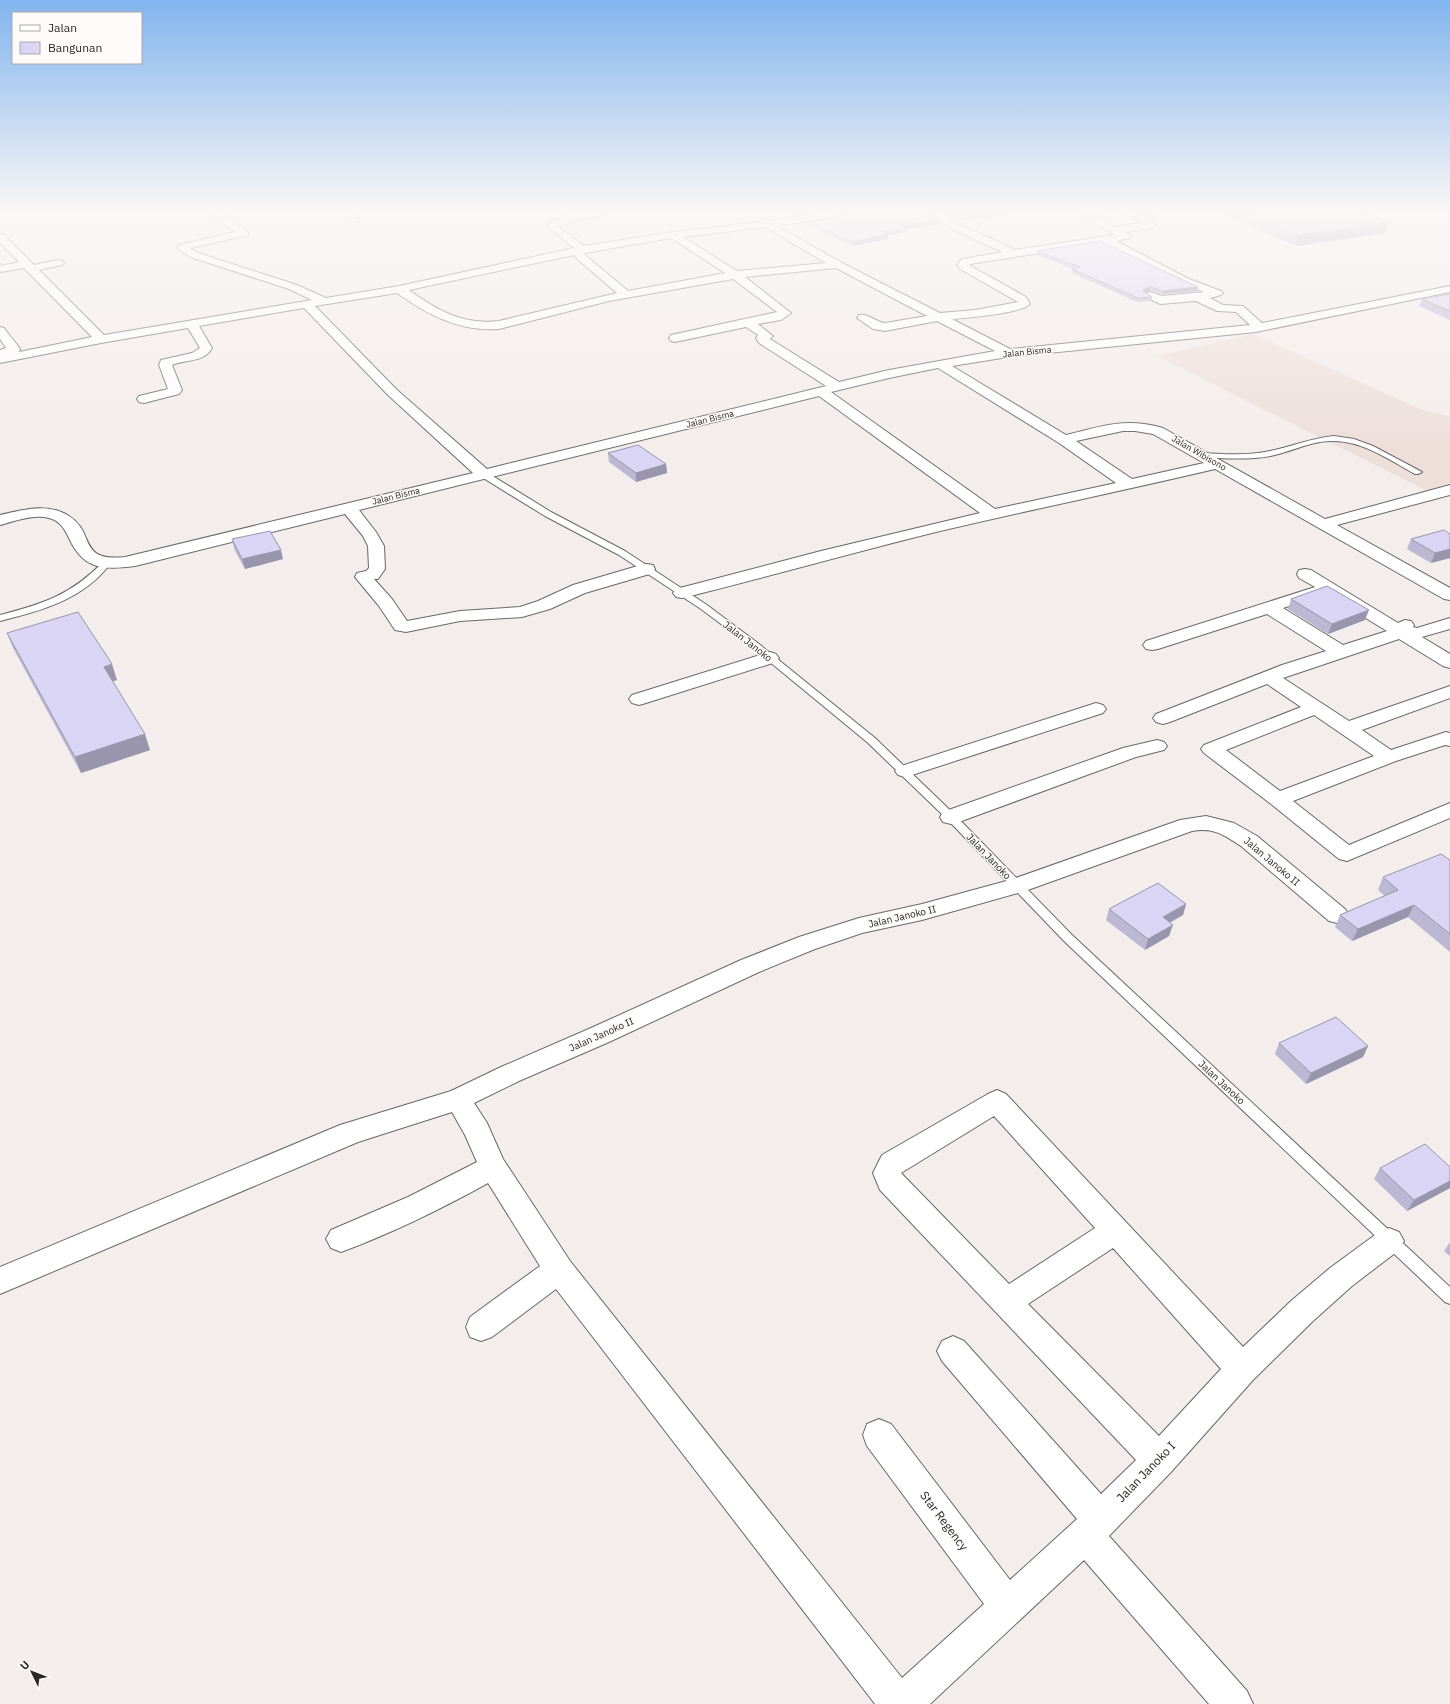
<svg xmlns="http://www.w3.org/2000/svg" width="1450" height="1704" font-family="'IBM Plex Sans',sans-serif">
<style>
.built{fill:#eddfda}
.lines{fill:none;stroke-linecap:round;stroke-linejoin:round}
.lane-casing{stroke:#6b6765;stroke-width:2}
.street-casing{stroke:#6b6765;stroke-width:2}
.lane{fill:#fff;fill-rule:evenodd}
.street{fill:#fff;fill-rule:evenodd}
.wall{fill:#bcb7d3}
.shaded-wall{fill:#9995ac}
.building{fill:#dbd5f5;stroke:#9995ac}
.labels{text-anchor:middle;stroke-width:3;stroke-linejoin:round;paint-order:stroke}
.far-street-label{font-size:9px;fill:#2b2928;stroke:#fefbfa}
.street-label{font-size:10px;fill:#2b2928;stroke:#fefbfa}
.near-street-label{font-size:12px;fill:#2b2928;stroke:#fefbfa}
</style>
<rect width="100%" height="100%" fill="#f3edeb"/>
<polygon class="built" points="1253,334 1420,409 1450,417 1450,483 1427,491 1157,356"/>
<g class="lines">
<g class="lane-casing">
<g id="lane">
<path d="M1334,436L1354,439L1373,446L1422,472L1418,474H1415C1391,461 1363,441 1334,441C1314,440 1295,450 1275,455C1257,459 1237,459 1218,458C1211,458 1202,459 1197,455L1201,453C1224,454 1248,456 1270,451C1291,447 1311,438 1334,436Z"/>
<polygon points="480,472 486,472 551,512 625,551 707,605 759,644 875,738 955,815 1072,935 1450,1287 1450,1304 1445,1302 1064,941 947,819 867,742 753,648 701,609 619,555 545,516 480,476"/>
<path d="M103,562H106L110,564C84,599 41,611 0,621V615C43,604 71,595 103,562Z"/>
</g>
</g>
<g class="street-casing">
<g id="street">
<polygon points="343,211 353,211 359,219 358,221 350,221"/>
<path d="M566,211L581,213L610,211L609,213L558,226L584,246L673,232L758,222L763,219L768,221L830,211H857L852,214L777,226L842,263L940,313L975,310L1018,302L960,269L957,265L962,259L1002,252L954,230L925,211H938L962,226L995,240L1015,250L1115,235L1075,211H1088L1116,227L1141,223L1122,211H1135L1157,225L1152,228L1126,232L1131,236L1130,238L1116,241L1189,279L1221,291L1223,293L1221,295L1210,298L1223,305L1243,306L1262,323L1450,286V292L1256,332L1008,357L952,366L1066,435C1102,426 1126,417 1163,428L1325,519L1450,485V495L1337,525L1450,588V600L1444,599L1215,469C1122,491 1029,510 936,532C851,553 767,577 682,598L676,597L673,593L676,589L821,551L980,513L819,396L359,510L376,532L384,546L385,569L378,579H374L392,599L407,621L460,611L520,607L538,601L573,585L641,565L647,564L653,565L655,569L653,573L585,593L550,609L522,617L460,621L406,632L395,630L379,606L355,577L357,573L366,571L369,568L368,546L363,536L345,514L135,566C105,570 84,570 70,540C65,530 61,521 49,518C34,514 15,521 0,525V515C22,510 48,502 69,516C96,533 77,562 125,557L473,473L388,395L304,308L199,326L212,348C204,363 185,359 172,365L182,390L179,394L144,403L139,402L137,399L139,396L168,389L159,365L161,360L192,353L200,348L188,328L101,343L0,363V350L6,348L0,339V327L4,328L18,346L20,349L19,352L92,337L24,268L0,272V266L19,262L0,243V234L4,235L34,265L58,260L62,261L64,263L62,265L39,270L104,335L312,300L289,289L190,257L178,249L179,245L235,232L213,216L212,214L213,212H221L249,233L248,235L190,248L198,253L297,285L326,298L399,286L574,248L547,226L553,220L566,217L562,214ZM765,227L826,263L737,271L683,237ZM671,238L725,273L628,291L585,255V253ZM1103,243L1181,283L1204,292L1162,296L1150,292L1146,293L1144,295L1146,297L1160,304L1196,301L1217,311L1236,312L1250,325L1010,349L952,319C966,318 1023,313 1030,304L1026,297L969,265L970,264ZM574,255L576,258L617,293L499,321C463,325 438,311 409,290ZM836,268L927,316L885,323C875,322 869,313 859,315L857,318L873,329L885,331L937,321L995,351L889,370L839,382L770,339L773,336L758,324L781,320L791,313L745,277ZM733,279L777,312L671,335L669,338L671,341L675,342L746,327L758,335L756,338L759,343L826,386L487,469L397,390L315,306L397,293C428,315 460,332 499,329L609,301ZM938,368L1059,443L1116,483L995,509L831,392L889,378ZM1123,431H1135L1153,434L1204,463L1132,479L1076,441Z"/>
<path d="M1305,569L1311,570L1398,623L1405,620L1411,621L1414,625L1413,627L1417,628L1450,618V629L1422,637L1450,654V668L1443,666L1399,639L1283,678L1349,721L1450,686V698L1362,730L1391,750L1446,732L1450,733V746L1445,745L1396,761L1293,801L1349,845L1450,803V818L1347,861L1339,859L1271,804L1204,753L1201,749L1204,745L1301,707L1267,684L1170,722L1163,724L1156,722L1153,718L1156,714L1282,665L1326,651L1267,614L1158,649L1152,650L1146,649L1143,645L1146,641L1315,587L1299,578L1297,574L1299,570ZM1326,594L1387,631L1343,645L1283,608ZM1314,715L1374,756L1280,791L1226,750Z"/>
<polygon points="770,652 776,654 779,658 776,662 646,703 639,705 632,703 629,699 632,695"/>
<polygon points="1096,703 1103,705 1106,709 1103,713 912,775 905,777 898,775 895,771 898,767"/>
<polygon points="1157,740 1164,742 1167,746 1164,750 1136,757 959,822 951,824 943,822 940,817 943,812 1123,748"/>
<path d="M1206,816L1234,823L1257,836L1345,909L1349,915L1345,921L1337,923L1329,921L1241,846C1224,835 1214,827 1192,831L1025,891L922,920L862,933L815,949L759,972L609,1042L519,1081L474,1103L487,1123L503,1159L570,1261L902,1678L984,1604L867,1446L863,1435L867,1424L879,1419L891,1424L1010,1580L1077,1519L942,1361L937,1351L942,1341L953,1336L964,1341L1101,1494L1136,1460L880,1190L873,1173L882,1155L988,1094L997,1090L1006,1094L1243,1347L1291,1301L1330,1268L1379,1232L1389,1228L1399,1232L1404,1241L1399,1250L1352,1286L1313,1321L1253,1380L1171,1472L1109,1536L1247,1691L1253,1704H1209L1084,1560L930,1704H875L556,1289L492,1337L481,1341L470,1337L466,1327L470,1317L540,1266L488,1183C441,1209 392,1233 341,1252L331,1248L326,1239L331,1230L408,1197L477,1162L465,1135L452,1112L358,1142L0,1294V1267L340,1125L451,1091L501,1067L591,1028L741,960L799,937L859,918L922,904L1010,880L1180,820ZM994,1116L1095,1228L1009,1284L901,1173ZM1113,1248L1221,1369L1159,1436L1028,1304Z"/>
</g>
</g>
<use href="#lane" class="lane"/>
<use href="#street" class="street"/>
</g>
<g class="wall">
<polygon points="941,211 1005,211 1005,215 957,221"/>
<polygon points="1137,211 1179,211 1144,215"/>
<polygon points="1216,211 1361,211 1389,222 1385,233 1296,246"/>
<polygon points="834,215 942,220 942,224 906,229 906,232 889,235 888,239 852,246 810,226 810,222 833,219"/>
<polygon points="1037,251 1198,291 1162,294 1150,291 1145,292 1152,297 1151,301 1137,302 1072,273 1072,269 1073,269 1037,255"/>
<polygon points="1450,294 1450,320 1419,306 1422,299"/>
<polygon points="608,453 666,464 667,473 636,482 609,462"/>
<polygon points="1450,534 1450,558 1431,563 1407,549 1411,539"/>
<polygon points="232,539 283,559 245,569 234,549"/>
<polygon points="1291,599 1365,620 1328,634 1288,609"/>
<polygon points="7,633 117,680 113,681 150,750 81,773 13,648"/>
<polygon points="1450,860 1450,952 1408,917 1352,941 1335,927 1340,915 1385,896 1378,890 1383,877"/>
<polygon points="1186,904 1183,915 1170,923 1169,936 1145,950 1106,920 1109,909"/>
<polygon points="1279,1043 1368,1046 1363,1057 1306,1084 1275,1054"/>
<polygon points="1450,1167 1450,1188 1407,1211 1374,1179 1380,1168"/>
<polygon points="1450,1242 1450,1256 1444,1251"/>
</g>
<g class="shaded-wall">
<polygon points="1003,211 1005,211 1005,215 957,221 958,217"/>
<polygon points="1145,211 1179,211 1144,215"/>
<polygon points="942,220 942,224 906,229 906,232 889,235 888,239 852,246 853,242 901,225"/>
<polygon points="1389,222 1385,233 1296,246 1298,235"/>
<polygon points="1150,287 1150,291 1145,292 1143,291 1146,288"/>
<polygon points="1198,287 1198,291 1162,294 1163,291"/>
<polygon points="666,464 667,473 636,482 636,473"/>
<polygon points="1450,549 1450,558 1431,563 1435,553"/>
<polygon points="281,550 283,559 245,569 242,559"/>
<polygon points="1369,610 1365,620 1328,634 1332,624"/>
<polygon points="112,664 117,680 109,682 104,667"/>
<polygon points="145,734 150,750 81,773 75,757"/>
<polygon points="1186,904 1183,915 1159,928 1163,917"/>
<polygon points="1414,905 1408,917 1352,941 1358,929"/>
<polygon points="1173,925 1169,936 1145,950 1148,939"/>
<polygon points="1368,1046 1363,1057 1306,1084 1311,1073"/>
<polygon points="1450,1181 1450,1188 1407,1211 1414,1200"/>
</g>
<g class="building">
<polygon points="853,211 929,211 942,220 901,225 906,228 882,232 889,234 853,242 810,222 838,218 834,215"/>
<polygon points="948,211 1003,211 958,217"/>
<polygon points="1243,211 1361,211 1389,222 1298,235"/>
<polygon points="1100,241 1198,287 1163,291 1150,287 1146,288 1143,291 1152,297 1138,298 1072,269 1080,267 1037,251"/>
<polygon points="1450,294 1450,311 1422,299"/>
<polygon points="638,445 666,464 636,473 608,453"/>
<polygon points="1444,530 1450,534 1450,549 1435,553 1411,539"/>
<polygon points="270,531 281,550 242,559 232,539"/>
<polygon points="1327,586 1369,610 1332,624 1291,599"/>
<polygon points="78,612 112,664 104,667 145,734 75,757 7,633"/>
<polygon points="1441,854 1450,860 1450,934 1414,905 1358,929 1340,915 1398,890 1383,877"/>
<polygon points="1158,883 1186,904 1163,917 1173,925 1148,939 1109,909"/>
<polygon points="1336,1017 1368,1046 1311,1073 1279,1043"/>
<polygon points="1425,1144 1450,1167 1450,1181 1414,1200 1380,1168"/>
</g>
<linearGradient id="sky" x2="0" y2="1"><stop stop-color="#81b4ee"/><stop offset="0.47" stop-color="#faf7f6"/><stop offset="1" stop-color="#faf7f6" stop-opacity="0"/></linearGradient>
<rect width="1450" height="450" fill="url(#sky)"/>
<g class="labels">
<g class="far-street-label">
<text transform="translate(1027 352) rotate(-6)" y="3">Jalan Bisma</text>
<text transform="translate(710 419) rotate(-14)" y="3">Jalan Bisma</text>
<text transform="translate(1199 453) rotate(30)" y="3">Jalan Wibisono</text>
<text transform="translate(396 496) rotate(-14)" y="3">Jalan Bisma</text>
</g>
<g class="street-label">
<text transform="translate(748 641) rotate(38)" y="4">Jalan Janoko</text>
<text transform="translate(989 856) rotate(46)" y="4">Jalan Janoko</text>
<text transform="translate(1272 861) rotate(40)" y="4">Jalan Janoko II</text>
<text transform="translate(902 916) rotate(-13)" y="4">Jalan Janoko II</text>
<text transform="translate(601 1034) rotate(-24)" y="4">Jalan Janoko II</text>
<text transform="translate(1222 1082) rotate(43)" y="4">Jalan Janoko</text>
</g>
<g class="near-street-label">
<text transform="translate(1146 1472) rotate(-46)" y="4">Jalan Janoko I</text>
<text transform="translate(944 1521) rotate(53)" y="4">Star Regency</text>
</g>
</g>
<rect x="12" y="12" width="130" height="52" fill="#fefbfa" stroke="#aaa7a6"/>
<rect x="20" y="25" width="20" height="6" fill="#ffffff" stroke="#aaa7a6"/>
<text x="48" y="32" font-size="12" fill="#2b2928">Jalan</text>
<rect x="20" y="42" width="20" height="12" fill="#dbd5f5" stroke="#aaa7a6"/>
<text x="48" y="52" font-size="12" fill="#2b2928">Bangunan</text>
<g transform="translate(32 1672) rotate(313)" stroke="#fefbfa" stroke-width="3" paint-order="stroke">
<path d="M0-3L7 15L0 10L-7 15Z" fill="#2b2928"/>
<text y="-6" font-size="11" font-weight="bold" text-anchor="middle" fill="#2b2928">U</text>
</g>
</svg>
